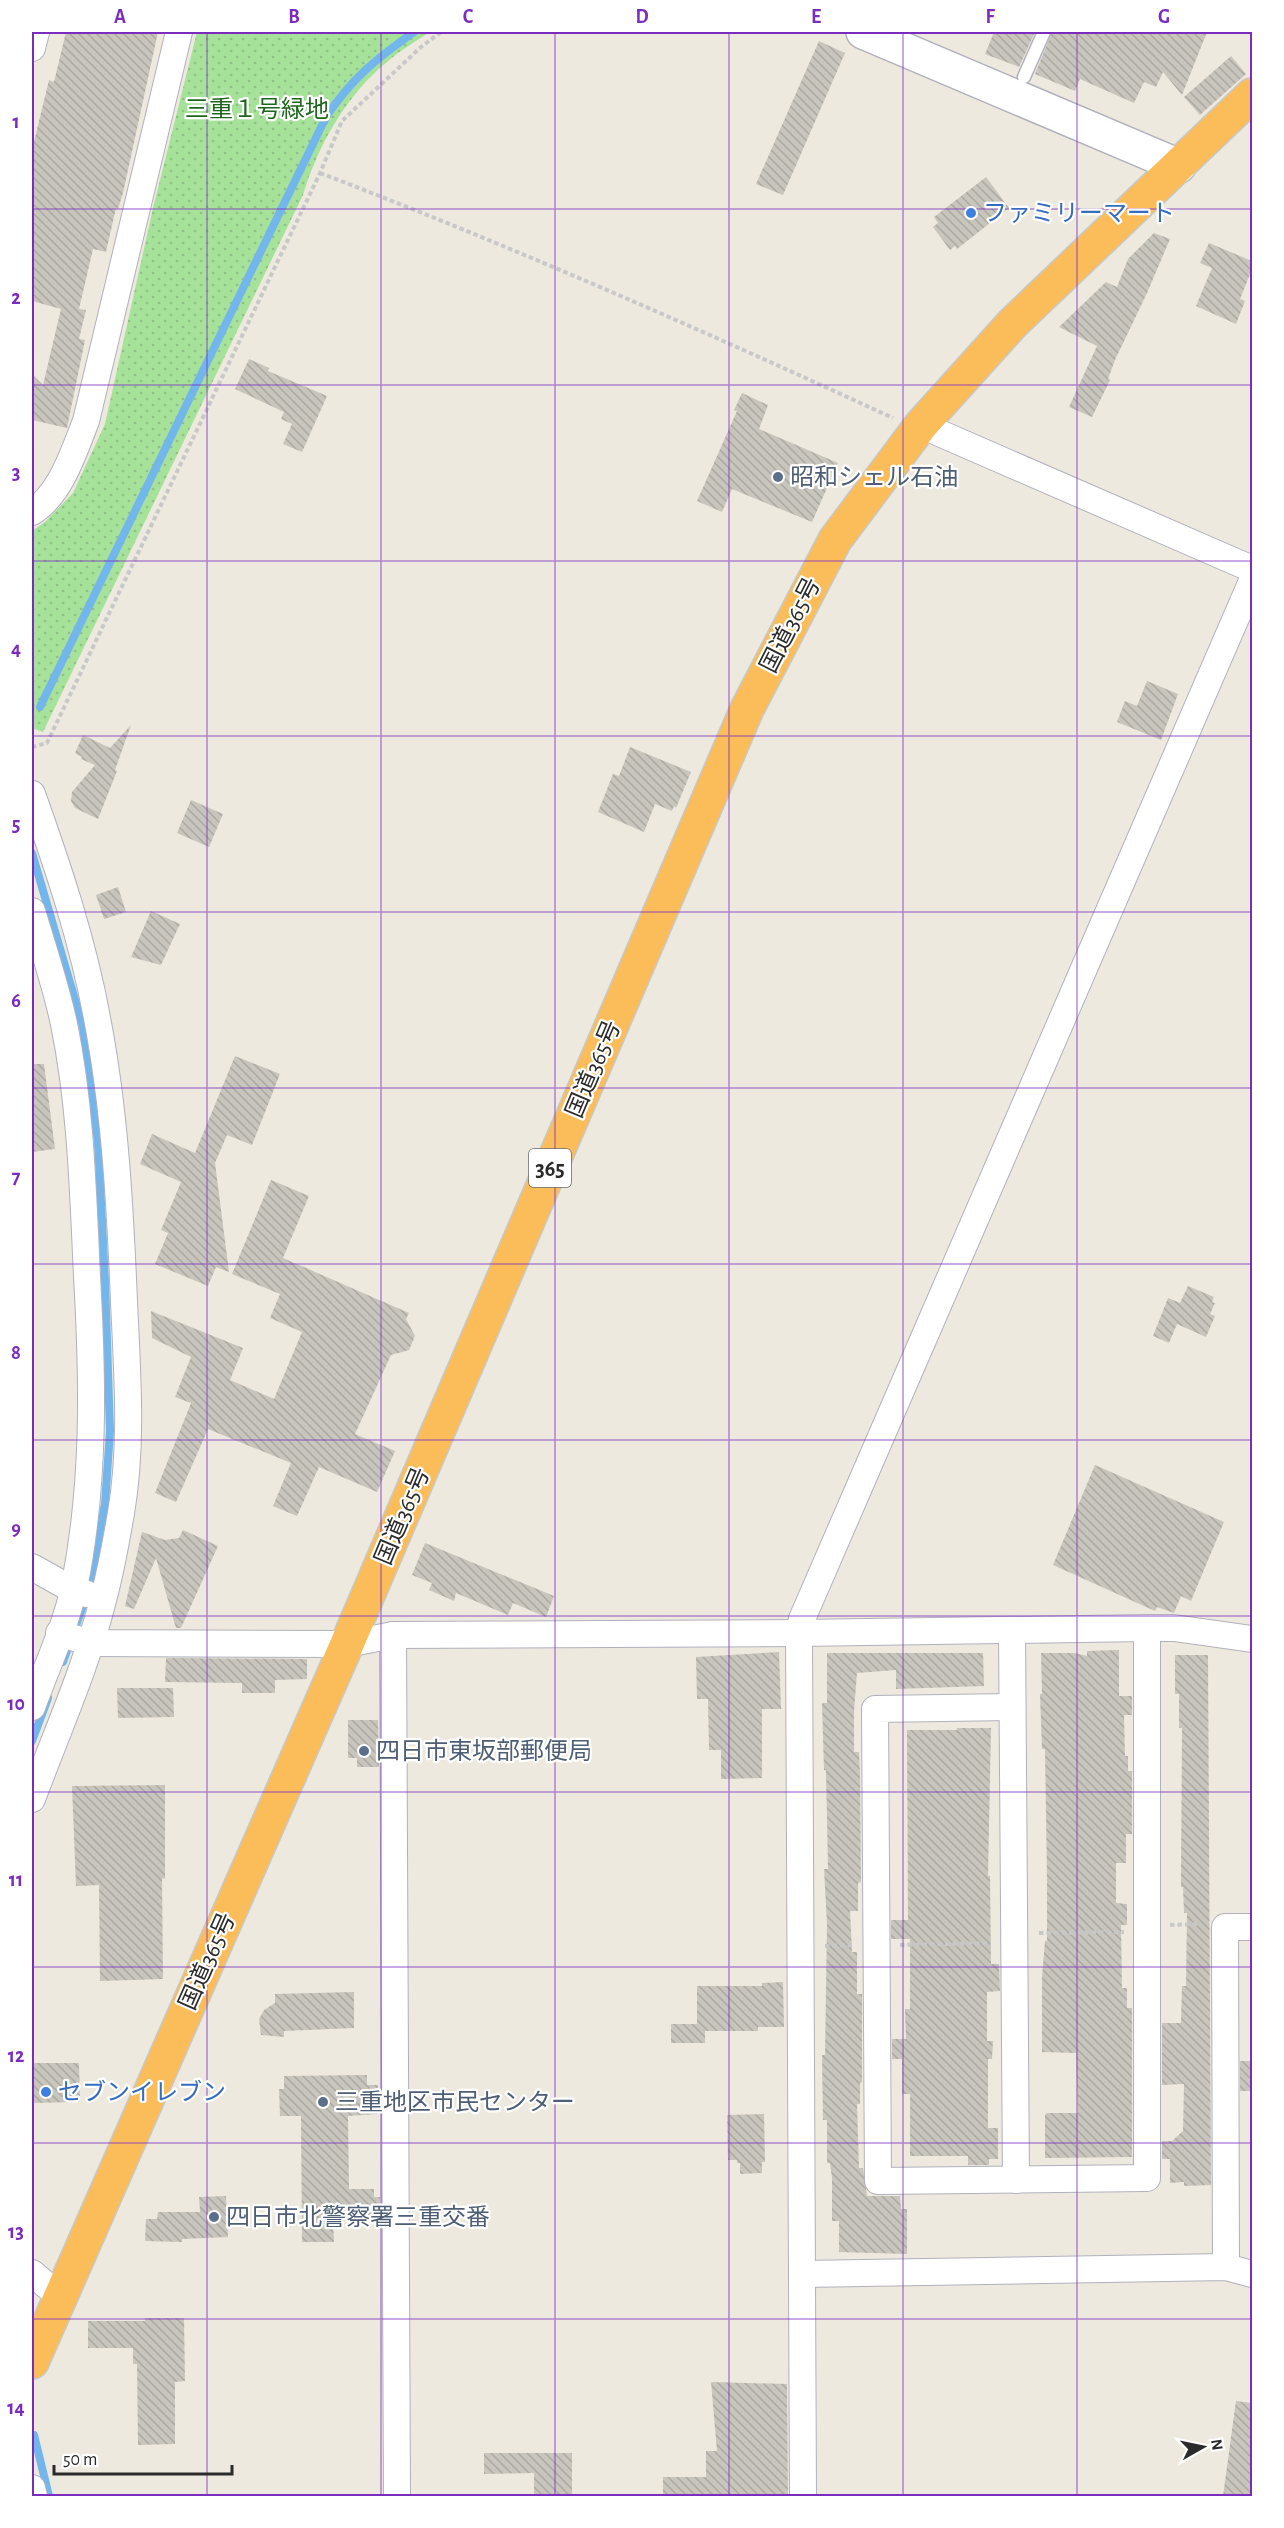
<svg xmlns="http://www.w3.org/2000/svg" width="1284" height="2528" font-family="'Alegreya Sans','Noto Sans JP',sans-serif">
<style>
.green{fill:url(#green-dots)}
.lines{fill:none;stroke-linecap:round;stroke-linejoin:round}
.stream{stroke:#73b6ec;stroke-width:8}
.building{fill:url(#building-back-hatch)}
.lane-casing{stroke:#b1b1be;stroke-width:15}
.street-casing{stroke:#b1b1be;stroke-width:28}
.secondary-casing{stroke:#b1b1be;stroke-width:36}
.highway-casing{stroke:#c8c8c8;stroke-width:36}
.path{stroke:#c8c8c8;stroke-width:4;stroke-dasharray:4.5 3;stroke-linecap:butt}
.lane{stroke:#fff;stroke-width:12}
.street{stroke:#fff;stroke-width:26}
.secondary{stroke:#fff;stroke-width:33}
.highway{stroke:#fbbc5a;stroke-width:33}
.grid{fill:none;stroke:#7b2cbf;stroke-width:1.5;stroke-opacity:0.55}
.shop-dot{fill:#3f7fe0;stroke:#fff;stroke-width:2}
.service-dot{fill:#5c6f8a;stroke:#fff;stroke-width:2}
.labels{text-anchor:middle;stroke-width:4.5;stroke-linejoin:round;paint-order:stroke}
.shield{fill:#fff;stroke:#6b6b6b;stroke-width:1.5}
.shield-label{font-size:22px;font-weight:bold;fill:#2b2b2b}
.park-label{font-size:24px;fill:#1e671c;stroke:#fff}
.shop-label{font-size:24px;fill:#366cbe;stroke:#fff;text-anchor:start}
.service-label{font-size:24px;fill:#4e5e75;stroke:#fff;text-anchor:start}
.street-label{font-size:24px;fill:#2b2b2b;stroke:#fff}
.neatline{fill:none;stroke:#7b2cbf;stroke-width:2}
.grid-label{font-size:20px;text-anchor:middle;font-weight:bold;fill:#7b2cbf}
</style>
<defs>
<pattern id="green-dots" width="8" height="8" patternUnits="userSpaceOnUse" patternTransform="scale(1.5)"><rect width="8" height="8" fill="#a7e29b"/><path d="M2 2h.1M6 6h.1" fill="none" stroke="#90c286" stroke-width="1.8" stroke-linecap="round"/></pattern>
<pattern id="building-back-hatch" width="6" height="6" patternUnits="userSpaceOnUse" patternTransform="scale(1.5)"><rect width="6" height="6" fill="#c8c5bd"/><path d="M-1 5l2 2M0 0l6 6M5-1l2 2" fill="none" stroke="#aca9a3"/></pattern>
</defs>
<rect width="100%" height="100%" fill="#ede9de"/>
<path class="green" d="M197,32H430C416,41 401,50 388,61C347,94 318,145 303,195L43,732L32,728V531L45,522L73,493L105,424L153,208Z"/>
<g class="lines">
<g class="stream">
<path d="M40,707L326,117C352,78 376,59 414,32"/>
<polyline points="32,853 83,1027 98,1142 105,1282 110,1431 105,1504 89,1589 63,1662"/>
<polyline points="32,1741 48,1698"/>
<polyline points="34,2435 49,2496"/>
</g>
</g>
<g class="building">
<polygon points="66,32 158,32 123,193 118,209 116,208 106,252 93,249 79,309 86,310 79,339 85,340 67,428 32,420 32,374 43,385 61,309 32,301 32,150 49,80 54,82"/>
<polygon points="994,32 1035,32 1019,67 985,54"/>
<polygon points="1052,32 1207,32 1182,95 1163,72 1156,87 1144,82 1134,103 1080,79 1075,91 1035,74"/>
<polygon points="819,41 845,53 783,195 756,184"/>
<polygon points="1231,56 1246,74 1200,115 1184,97"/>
<polygon points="986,177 1009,208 957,249 955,246 950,250 933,227 938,223 934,217"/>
<polygon points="1154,233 1170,239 1147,293 1115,360 1108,379 1110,380 1092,417 1069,407 1097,346 1059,327 1106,282 1117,287 1128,259"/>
<polygon points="1209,243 1252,261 1252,269 1240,299 1245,301 1236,324 1196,306 1212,268 1200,263"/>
<polygon points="249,359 269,368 268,371 327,396 302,452 283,444 292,424 281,419 284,412 235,389"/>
<polygon points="742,393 768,405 759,429 838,463 812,522 732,489 722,512 697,501 737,411 734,410"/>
<polygon points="1147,681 1178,694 1161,740 1117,722 1125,701 1137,706"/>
<polygon points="131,725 115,770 117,771 98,819 75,808 71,801 72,792 95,765 81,759 82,757 75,753 83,735 110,748"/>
<polygon points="630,747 691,772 676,808 674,806 672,811 655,804 644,832 598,812 613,774 619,776"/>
<polygon points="191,800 223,814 209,847 177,833"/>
<polygon points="118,887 126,912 104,919 96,895"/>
<polygon points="151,911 180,924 161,965 131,957"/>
<polygon points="235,1056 280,1074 252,1145 227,1135 215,1163 229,1272 216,1267 208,1286 155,1264 168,1233 161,1230 181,1182 140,1164 152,1134 195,1153"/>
<polygon points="32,1064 44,1064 55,1149 32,1152"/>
<polygon points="271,1180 309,1196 283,1258 409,1313 406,1319 415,1336 409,1350 391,1355 355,1434 395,1451 377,1492 319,1467 297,1516 273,1506 291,1463 208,1429 176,1502 155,1493 191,1403 175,1397 191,1357 152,1338 151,1311 243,1348 230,1380 274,1399 302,1332 270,1318 280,1294 232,1274"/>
<polygon points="1188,1286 1214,1297 1212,1302 1215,1303 1210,1314 1215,1316 1206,1337 1177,1324 1169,1343 1153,1336 1168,1298 1180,1303"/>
<polygon points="1095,1465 1224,1522 1191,1601 1181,1596 1174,1613 1157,1607 1155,1611 1053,1565"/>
<polygon points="183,1530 218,1546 181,1628 176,1628 156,1558 134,1609 125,1606 142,1532 165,1540 179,1538"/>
<polygon points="425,1543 554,1596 546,1617 513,1603 508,1615 456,1593 454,1601 429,1590 432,1583 412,1575"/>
<polygon points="1119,1650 1119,1696 1132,1696 1132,1715 1124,1715 1125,1756 1128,1756 1128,1771 1132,1771 1132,1834 1126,1834 1126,1863 1116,1863 1116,1903 1127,1904 1127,1925 1121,1925 1122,1988 1127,1988 1127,2008 1132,2008 1132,2157 1045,2158 1045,2115 1047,2113 1078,2113 1076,2053 1042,2052 1042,1977 1045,1941 1047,1941 1047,1878 1045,1749 1042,1749 1040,1694 1042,1694 1041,1653 1074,1653 1087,1656 1087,1651"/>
<polygon points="779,1652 781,1709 762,1709 762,1778 721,1779 721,1750 709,1750 708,1699 697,1699 696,1657"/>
<polygon points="827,1653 983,1653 984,1686 896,1689 896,1670 857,1673 854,1711 854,1752 859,1752 860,1772 861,1882 858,1883 858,1911 850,1911 852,1952 857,1952 857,1994 862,1994 862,2082 860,2083 860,2104 857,2104 859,2168 863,2168 867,2196 900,2196 901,2209 907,2209 907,2254 839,2252 839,2221 832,2221 832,2178 830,2163 827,2163 827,2120 823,2120 822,2055 825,2055 827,1924 824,1869 828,1869 826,1770 824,1770 822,1703 827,1703"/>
<polygon points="1175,1655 1208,1655 1211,2185 1184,2186 1184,2182 1170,2183 1170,2159 1162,2159 1162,2141 1172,2141 1183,2131 1184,2084 1162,2085 1162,2023 1181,2023 1182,1986 1186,1986 1187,1913 1184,1913 1183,1887 1181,1887 1182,1728 1179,1728 1179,1694 1175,1694"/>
<polygon points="166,1658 307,1659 307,1679 275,1680 275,1693 242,1693 242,1683 165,1682"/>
<polygon points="117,1688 173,1688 174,1717 118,1718"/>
<polygon points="348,1720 378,1720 379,1767 357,1767 357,1758 348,1758"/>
<polygon points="957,1728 991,1728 988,1876 990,1876 991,1964 999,1964 1000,1991 987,1992 987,2041 993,2041 992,2059 988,2059 988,2128 998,2128 998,2159 989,2159 989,2165 968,2165 968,2156 910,2156 910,2094 902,2094 902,2059 892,2059 892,2039 906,2039 905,2009 910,2009 910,1939 891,1939 891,1920 908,1920 907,1730 957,1730"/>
<polygon points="165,1785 165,1879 162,1878 163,1979 100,1981 99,1885 76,1886 72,1786"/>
<polygon points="783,1982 784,2027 758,2027 758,2031 705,2031 705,2043 671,2043 671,2024 697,2024 697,1986 762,1986 762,1983"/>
<polygon points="354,1992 354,2028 284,2031 284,2037 261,2035 259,2019 264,2010 275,2003 275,1994"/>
<rect x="1240" y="2061" width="12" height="30"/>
<polygon points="32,2063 79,2063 80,2102 32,2103"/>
<polygon points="367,2075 367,2085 378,2085 377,2114 348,2116 349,2189 374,2189 374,2197 380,2197 380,2219 333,2221 334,2242 302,2242 301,2116 280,2116 279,2089 284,2089 284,2076"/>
<polygon points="764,2114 765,2162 762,2162 762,2173 740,2174 740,2163 737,2163 737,2160 728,2160 727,2115"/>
<polygon points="226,2196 228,2237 182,2239 182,2242 145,2241 146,2219 157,2219 158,2212 200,2212 199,2197"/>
<polygon points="145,2318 184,2318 185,2381 175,2382 175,2444 138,2445 137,2364 133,2364 133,2348 88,2348 88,2321 145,2321"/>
<polygon points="711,2382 787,2384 788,2496 663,2496 663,2477 706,2477 706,2451 717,2451"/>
<polygon points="1236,2401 1252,2403 1252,2496 1223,2496"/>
<polygon points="484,2453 572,2453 572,2496 534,2496 534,2473 484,2474"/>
</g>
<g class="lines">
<g class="lane-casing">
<polyline id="lane" points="1024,77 1044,32"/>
</g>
<g class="street-casing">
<g id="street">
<polyline points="32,48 36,32"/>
<polyline points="921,425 1252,569"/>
<path d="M32,512C61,494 74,451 86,421L179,32"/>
<path d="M32,794C58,867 83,941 97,1018C115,1111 120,1206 124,1301C127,1371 133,1443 121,1513C116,1542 111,1571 103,1600C86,1668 56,1734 32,1799"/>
<path d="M32,911C43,948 56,986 64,1024C81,1107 83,1192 87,1276C93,1381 95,1484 74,1588C65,1628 46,1668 32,1707"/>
<polyline points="32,1567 73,1590 87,1594"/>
<polyline points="1012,1631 1016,2180"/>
<polyline points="59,1633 90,1643 347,1644 393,1635 799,1633 1147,1628 1174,1628 1252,1639"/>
<polyline points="393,1635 397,2496"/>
<polyline points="1012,1707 875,1709 878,2181 1147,2178 1147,1628"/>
<polyline points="1226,2267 1225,1927 1252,1927"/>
<polyline points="32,2273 59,2296"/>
<polyline points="802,2274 1226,2267 1252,2274"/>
<polyline points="32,2488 34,2496"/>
<polyline points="803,2496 799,1633 802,1619 1252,581"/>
</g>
</g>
<g class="secondary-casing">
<polyline id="secondary" points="863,32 1179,166"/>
</g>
<g class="highway-casing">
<polyline id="highway" points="32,2362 347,1644 747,709 835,540 921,425 1012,324 1252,95"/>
</g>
<g class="path">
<path d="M320,173C514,247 704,331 893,418"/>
<polyline points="32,747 47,743 320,173 342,121 421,47 441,32"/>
<polyline points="1170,1925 1201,1924"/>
<polyline points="1039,1933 1124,1932"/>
<polyline points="900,1945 991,1943"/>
<polyline points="825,1946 853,1945"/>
</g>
<use href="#lane" class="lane"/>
<use href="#street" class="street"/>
<use href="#secondary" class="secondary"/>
<use href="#highway" class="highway"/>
</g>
<path class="grid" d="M207,32V2496M381,32V2496M555,32V2496M729,32V2496M903,32V2496M1077,32V2496M32,209H1252M32,385H1252M32,561H1252M32,736H1252M32,912H1252M32,1088H1252M32,1264H1252M32,1440H1252M32,1616H1252M32,1792H1252M32,1967H1252M32,2143H1252M32,2319H1252"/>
<g class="shop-dot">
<circle cx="971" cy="213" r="6"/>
<circle cx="46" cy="2092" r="6"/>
</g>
<g class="service-dot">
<circle cx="778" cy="477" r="6"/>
<circle cx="364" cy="1751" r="6"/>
<circle cx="323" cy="2102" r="6"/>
<circle cx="214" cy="2217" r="6"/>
</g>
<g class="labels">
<rect class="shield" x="529" y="1149" width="42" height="38" rx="4.5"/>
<g class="shield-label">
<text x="550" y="1176">365</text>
</g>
<g class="park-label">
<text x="257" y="117">三重１号緑地</text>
</g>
<g class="shop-label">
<text x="983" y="221">ファミリーマート</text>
<text x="58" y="2100">セブンイレブン</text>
</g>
<g class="service-label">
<text x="790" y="485">昭和シェル石油</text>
<text x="376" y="1759">四日市東坂部郵便局</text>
<text x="335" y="2110">三重地区市民センター</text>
<text x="226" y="2225">四日市北警察署三重交番</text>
</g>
<g class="street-label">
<text transform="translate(790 625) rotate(-63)" y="8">国道365号</text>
<text transform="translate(593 1069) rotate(-67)" y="8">国道365号</text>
<text transform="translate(402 1516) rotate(-67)" y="8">国道365号</text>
<text transform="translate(207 1961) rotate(-66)" y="8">国道365号</text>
</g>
</g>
<rect width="1284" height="2528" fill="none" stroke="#ffffff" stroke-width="66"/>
<g transform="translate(1203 2447) rotate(81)" stroke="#ffffff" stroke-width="4.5" paint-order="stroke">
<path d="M0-4.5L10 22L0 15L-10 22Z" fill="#2b2b2b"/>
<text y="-9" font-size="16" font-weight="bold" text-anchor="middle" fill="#2b2b2b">N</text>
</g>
<path d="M54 2465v9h178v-9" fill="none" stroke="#2b2b2b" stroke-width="3"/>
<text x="63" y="2465" font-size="18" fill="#2b2b2b" stroke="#ffffff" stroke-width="4.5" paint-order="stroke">50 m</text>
<rect x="33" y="33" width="1218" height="2462" class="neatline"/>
<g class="grid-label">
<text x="120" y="23">A</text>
<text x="294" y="23">B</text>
<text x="468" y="23">C</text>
<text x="642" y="23">D</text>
<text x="816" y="23">E</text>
<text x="990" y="23">F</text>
<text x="1164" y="23">G</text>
<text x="16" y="128">1</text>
<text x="16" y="304">2</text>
<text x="16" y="479">3</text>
<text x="16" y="655">4</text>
<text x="16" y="831">5</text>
<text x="16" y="1007">6</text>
<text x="16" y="1183">7</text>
<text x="16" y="1359">8</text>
<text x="16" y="1535">9</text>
<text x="16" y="1710">10</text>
<text x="16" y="1886">11</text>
<text x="16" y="2062">12</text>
<text x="16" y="2238">13</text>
<text x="16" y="2414">14</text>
</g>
</svg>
